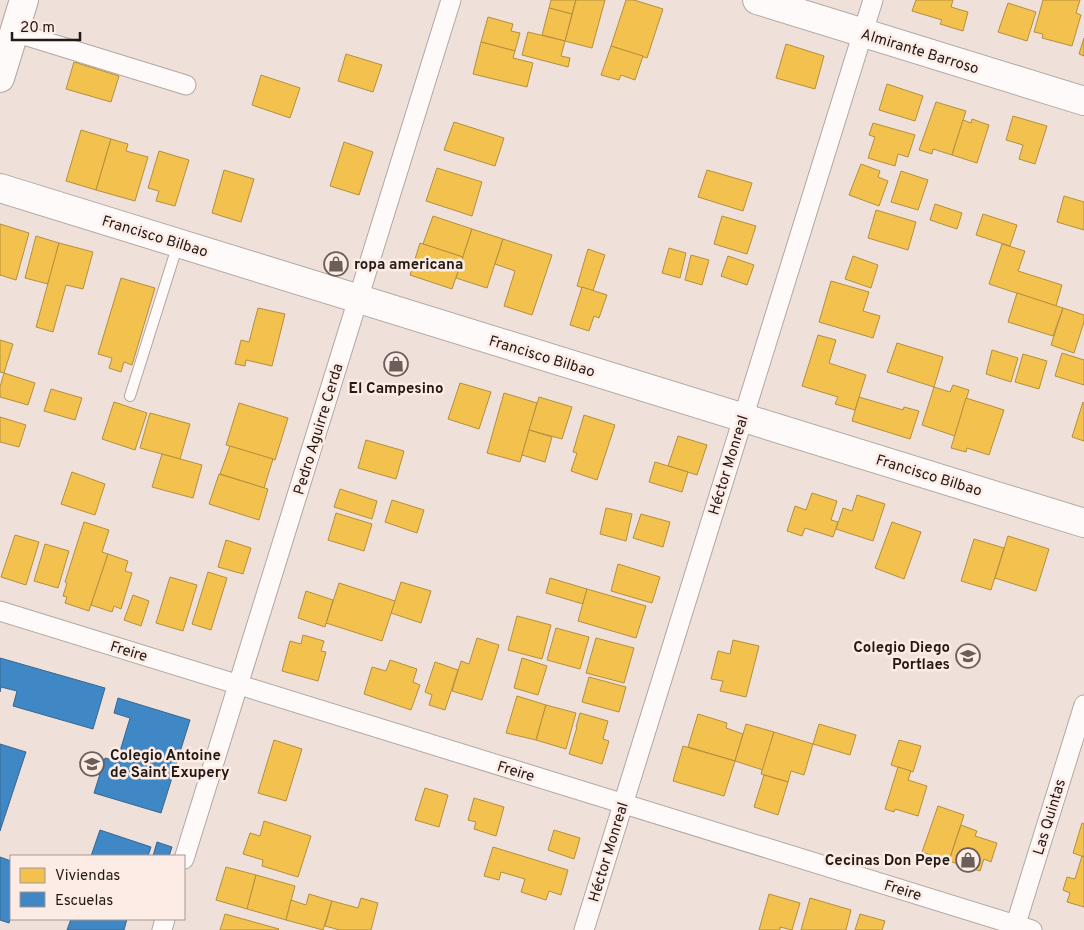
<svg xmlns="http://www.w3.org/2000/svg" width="1084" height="930" font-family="Overpass,sans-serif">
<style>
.homes{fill:#f2c14e;stroke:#b48f3d}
.schools{fill:#3f88c5;stroke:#376790}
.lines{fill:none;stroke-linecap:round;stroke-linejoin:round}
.lane-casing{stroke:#b2a7a2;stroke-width:12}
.street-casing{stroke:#b2a7a2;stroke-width:21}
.secondary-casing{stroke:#b2a7a2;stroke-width:30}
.lane{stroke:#fdfaf9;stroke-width:10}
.street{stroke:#fdfaf9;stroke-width:19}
.secondary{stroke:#fdfaf9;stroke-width:28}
.labels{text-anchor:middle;stroke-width:5;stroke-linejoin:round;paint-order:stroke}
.street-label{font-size:15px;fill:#231a16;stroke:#fcece5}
.poi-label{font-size:15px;font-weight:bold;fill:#231a16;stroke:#fcece5;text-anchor:start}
</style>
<rect width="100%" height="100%" fill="#efe0da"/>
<g class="homes">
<polygon points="551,0 576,0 572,14 549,8"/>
<polygon points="576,0 605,0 592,48 565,41"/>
<polygon points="626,0 634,0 663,9 647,58 611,46"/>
<polygon points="916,0 953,0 951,7 968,12 963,31 940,24 942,20 912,11"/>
<polygon points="1043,0 1080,0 1076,13 1081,15 1072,46 1042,38 1043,34 1034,32"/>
<polygon points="1008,3 1036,12 1027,41 998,32"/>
<polygon points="549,8 572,14 565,41 542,35"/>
<polygon points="488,17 513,24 511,31 520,33 515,51 481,42"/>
<polygon points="528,32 565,41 561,56 570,58 568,67 522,55"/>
<polygon points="1084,38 1084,56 1079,54"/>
<polygon points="481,42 515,51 513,58 533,63 527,87 473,74"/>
<polygon points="786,44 824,56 815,89 776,78"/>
<polygon points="611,46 643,56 635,80 621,75 619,80 601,75"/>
<polygon points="346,54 382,65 373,92 338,81"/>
<polygon points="74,62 119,76 111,102 66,89"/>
<polygon points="261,75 300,88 290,118 252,105"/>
<polygon points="887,84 923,96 915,121 879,110"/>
<polygon points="936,102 966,111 952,155 933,149 932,154 919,150"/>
<polygon points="1013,116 1047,126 1035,164 1019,159 1023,145 1006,140"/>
<polygon points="972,119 989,125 977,163 952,155 963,120 971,123"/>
<polygon points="454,122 504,138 495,166 444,150"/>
<polygon points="873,123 915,135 908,157 898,154 895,166 868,158 875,137 869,135"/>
<polygon points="81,130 111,139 96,190 66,181"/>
<polygon points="111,139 128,144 126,151 148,157 135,201 96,190"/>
<polygon points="344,142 373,152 359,195 330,186"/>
<polygon points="159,151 189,160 175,206 156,201 159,191 148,188"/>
<polygon points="861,164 880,171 878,177 888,181 879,206 849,195"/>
<polygon points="437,168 482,182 472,216 426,201"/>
<polygon points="224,170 254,179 241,222 212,213"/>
<polygon points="707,170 752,183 743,211 698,197"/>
<polygon points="901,171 928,180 918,210 891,202"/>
<polygon points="1064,196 1084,202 1084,230 1057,222"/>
<polygon points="935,204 962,213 957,229 930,220"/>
<polygon points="876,210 916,222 908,250 868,238"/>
<polygon points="983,214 1017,225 1010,246 976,235"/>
<polygon points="433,216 472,229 463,257 423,244"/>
<polygon points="722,216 756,226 747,254 714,244"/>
<polygon points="0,224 29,233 16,280 0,275"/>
<polygon points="472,229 503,239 487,288 456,278"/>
<polygon points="36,236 59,243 48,284 25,278"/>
<polygon points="503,239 552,255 532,315 504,306 515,271 495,264"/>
<polygon points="59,243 93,252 83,289 66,285 53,332 36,327"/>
<polygon points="420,243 463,257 452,289 410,275"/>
<polygon points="1002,244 1025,251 1018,271 1062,285 1056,306 989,284"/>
<polygon points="669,248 686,253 680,278 662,273"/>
<polygon points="588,249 605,255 593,291 577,286"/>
<polygon points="691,255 709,260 702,285 685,280"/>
<polygon points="728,256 754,265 747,285 721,276"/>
<polygon points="853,256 878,265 871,288 845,279"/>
<polygon points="121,278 155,288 132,365 124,362 121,372 109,368 112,358 98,354"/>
<polygon points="831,281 869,292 863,311 880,316 873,338 819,322"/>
<polygon points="582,287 607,295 599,318 594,316 589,331 570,325"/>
<polygon points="1017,293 1063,308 1053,336 1008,322"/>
<polygon points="258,308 285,314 272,366 246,360 245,366 235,364 241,340 249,342"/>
<polygon points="1063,308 1084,315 1084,322 1074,353 1051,345"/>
<polygon points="818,335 836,340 829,363 866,375 855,410 835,404 838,397 802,386"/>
<polygon points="0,340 13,344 4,373 0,372"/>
<polygon points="897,343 943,357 934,387 887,372"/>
<polygon points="992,350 1018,358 1011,382 986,374"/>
<polygon points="1062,353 1084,360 1084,385 1055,376"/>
<polygon points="1023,354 1047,361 1039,389 1015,382"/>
<polygon points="4,373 35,383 28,405 0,397 0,387"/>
<polygon points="460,383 491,392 479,429 448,419"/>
<polygon points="953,385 969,390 955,436 922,425 934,387 950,392"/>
<polygon points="51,389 82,398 75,420 44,411"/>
<polygon points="504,393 537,403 520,462 487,453"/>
<polygon points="539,397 572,407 562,439 529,430"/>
<polygon points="859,397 903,410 904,407 919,411 910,439 852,421"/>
<polygon points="966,398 1004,410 989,455 967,448 966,452 951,448"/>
<polygon points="114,402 147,413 135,450 102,439"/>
<polygon points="1083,402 1084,403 1084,441 1072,437"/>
<polygon points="239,403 288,418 275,460 226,445"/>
<polygon points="150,413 190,424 180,459 140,448"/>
<polygon points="584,415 615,425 597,480 571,471 577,453 573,452"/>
<polygon points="0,417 26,425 19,447 0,442"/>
<polygon points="529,430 552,437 545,462 522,455"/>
<polygon points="678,436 707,445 697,475 668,466"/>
<polygon points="366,440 404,451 396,479 358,468"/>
<polygon points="230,446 273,459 264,488 220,474"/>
<polygon points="162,454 202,465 193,498 152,487"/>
<polygon points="655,462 688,472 682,492 649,482"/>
<polygon points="72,472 105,484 95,515 61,504"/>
<polygon points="219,474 268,489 259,520 209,504"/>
<polygon points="340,489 377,501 372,519 334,507"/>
<polygon points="812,493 837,501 831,520 838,522 833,537 805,528 802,536 787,531 795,506 806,510"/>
<polygon points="857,495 885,504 873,541 836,529 843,508 852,511"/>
<polygon points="392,500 424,510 417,533 385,522"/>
<polygon points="606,508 632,514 626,541 600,534"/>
<polygon points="336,513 372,524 364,551 328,540"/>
<polygon points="641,514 670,522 663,547 633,538"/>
<polygon points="84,522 109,530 102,552 108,554 89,611 65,603 67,597 63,596 67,583 65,582"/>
<polygon points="892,522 921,532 904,579 875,568"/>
<polygon points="15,535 39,542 26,585 1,577"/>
<polygon points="1008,536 1049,549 1036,591 995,578"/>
<polygon points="974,539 1004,548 991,590 961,581"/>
<polygon points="226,540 251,548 243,574 218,567"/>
<polygon points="45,544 69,551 58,588 34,581"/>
<polygon points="108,554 128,561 125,571 132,573 121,609 114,606 112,612 91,605"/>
<polygon points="618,564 660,577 652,603 611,591"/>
<polygon points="208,572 227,578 211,630 192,624"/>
<polygon points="170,577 197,585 183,631 156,623"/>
<polygon points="550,578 587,589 583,604 546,593"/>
<polygon points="401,582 431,591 421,623 391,613"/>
<polygon points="339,583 395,601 382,641 326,623"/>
<polygon points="587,589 646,606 636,638 578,621"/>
<polygon points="306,591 333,600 325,627 298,618"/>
<polygon points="133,595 149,601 141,626 124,620"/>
<polygon points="517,616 551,625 542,659 508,650"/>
<polygon points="556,628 589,637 580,669 547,660"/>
<polygon points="303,635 324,641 321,651 326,652 318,681 282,671 290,641 301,644"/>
<polygon points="477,638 499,645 482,700 452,691 461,661 469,664"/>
<polygon points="596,638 634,648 624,683 586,673"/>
<polygon points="733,640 759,646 746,697 720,691 723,681 711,679 718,651 730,654"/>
<polygon points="522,658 547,666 538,695 514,688"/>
<polygon points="390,660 417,669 413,682 420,685 411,710 364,694 372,667 386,671"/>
<polygon points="435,662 458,670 445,710 429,705 432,695 425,692"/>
<polygon points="589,677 626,687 619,712 582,702"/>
<polygon points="517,696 546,705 536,740 506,733"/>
<polygon points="546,705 576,713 566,749 536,740"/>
<polygon points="580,713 608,721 603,739 609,741 602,764 569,754 577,727 576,727"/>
<polygon points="698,714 727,723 726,728 743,734 735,761 688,747"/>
<polygon points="746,724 774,732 763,770 735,761"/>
<polygon points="819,724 856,735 850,755 813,744"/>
<polygon points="774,732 813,744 804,775 791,771 788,782 761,774"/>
<polygon points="274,740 302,749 286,801 258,793"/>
<polygon points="899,740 921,746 913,772 891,765"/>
<polygon points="683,746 735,761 724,796 673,781"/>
<polygon points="898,767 911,771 908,780 927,786 918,816 895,809 894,812 885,809"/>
<polygon points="764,775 788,782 778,815 754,807"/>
<polygon points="425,788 448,795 439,827 415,820"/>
<polygon points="474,798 504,807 496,836 474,829 476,822 468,820"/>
<polygon points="938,806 964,815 949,861 922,852"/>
<polygon points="264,821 311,836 298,877 262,866 263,860 243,854 250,833 260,836"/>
<polygon points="1082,823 1084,824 1084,857 1073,853"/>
<polygon points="961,825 977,831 975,836 997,843 991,862 984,859 980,871 949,861"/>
<polygon points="554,830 580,838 574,859 548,850"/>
<polygon points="493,847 568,870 561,895 549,891 546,900 521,892 525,879 501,872 499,880 484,876"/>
<polygon points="1082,856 1084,857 1084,907 1067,902 1070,893 1063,890 1067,877 1075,879"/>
<polygon points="226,867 256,875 247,909 216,900"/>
<polygon points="256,875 295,886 286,920 247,909"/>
<polygon points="309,894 332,901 323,930 286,920 291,900 306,905"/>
<polygon points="769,894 800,903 792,930 780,927 780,930 759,930"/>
<polygon points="361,898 378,903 371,930 340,930 325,926 332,901 358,908"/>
<polygon points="810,898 851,910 846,930 801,930"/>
<polygon points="225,914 279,929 278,930 220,930"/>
<polygon points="860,914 885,921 882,930 855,930"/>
</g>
<g class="schools">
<polygon points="0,658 105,688 93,729 13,706 17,691 1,687 0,692"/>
<polygon points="118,698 190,720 161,813 94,793 105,758 117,761 130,718 114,713"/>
<polygon points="0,744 26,752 0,831"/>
<polygon points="100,830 151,847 148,856 91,856"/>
<polygon points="157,842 172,847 169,856 153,856"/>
<polygon points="0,857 11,861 11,916 9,923 0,920"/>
<polygon points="71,919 127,919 124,930 67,930"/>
</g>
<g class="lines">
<g class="lane-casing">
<polyline id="lane" points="130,396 178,244"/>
</g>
<g class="street-casing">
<g id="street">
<polyline points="14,32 186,85"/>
<polyline points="0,611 1032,930"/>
<polyline points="184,859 451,0"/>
<polyline points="162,930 165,919"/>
<polyline points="584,930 873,0"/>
<polyline points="1014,930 1084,705"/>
</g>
</g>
<g class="secondary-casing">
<g id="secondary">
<polyline points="757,0 1084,101"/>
<polyline points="0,78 24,0"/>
<polyline points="0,188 1084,523"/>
</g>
</g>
<use href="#lane" class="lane"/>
<use href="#street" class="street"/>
<use href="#secondary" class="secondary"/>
</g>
<defs>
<g id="shop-ring" transform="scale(1.25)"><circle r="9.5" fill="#fcece5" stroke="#6a5f5b" stroke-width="1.5"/><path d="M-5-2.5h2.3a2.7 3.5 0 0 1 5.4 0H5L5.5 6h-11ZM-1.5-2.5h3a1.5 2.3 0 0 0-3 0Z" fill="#6a5f5b"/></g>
<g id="school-ring" transform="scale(1.25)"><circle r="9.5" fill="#fcece5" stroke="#6a5f5b" stroke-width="1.5"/><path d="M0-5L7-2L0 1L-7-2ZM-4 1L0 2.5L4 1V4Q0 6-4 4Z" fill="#6a5f5b"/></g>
</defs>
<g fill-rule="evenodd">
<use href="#shop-ring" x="336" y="264"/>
<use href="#shop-ring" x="396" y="364"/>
<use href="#school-ring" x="968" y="656"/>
<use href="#school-ring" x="92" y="764"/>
<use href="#shop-ring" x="968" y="860"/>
</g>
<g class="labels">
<g class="street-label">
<text transform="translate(920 51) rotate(17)" y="5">Almirante Barroso</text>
<text transform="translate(155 236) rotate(17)" y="5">Francisco Bilbao</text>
<text transform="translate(542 356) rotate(17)" y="5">Francisco Bilbao</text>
<text transform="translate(318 429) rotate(-73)" y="5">Pedro Aguirre Cerda</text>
<text transform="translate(728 465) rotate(-73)" y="5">Héctor Monreal</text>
<text transform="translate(929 475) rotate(17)" y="5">Francisco Bilbao</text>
<text transform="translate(129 651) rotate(17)" y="5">Freire</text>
<text transform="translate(516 771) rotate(17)" y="5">Freire</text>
<text transform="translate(1049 817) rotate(-73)" y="5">Las Quintas</text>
<text transform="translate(608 852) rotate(-73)" y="5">Héctor Monreal</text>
<text transform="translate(903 890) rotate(17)" y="5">Freire</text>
</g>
<g class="poi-label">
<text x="354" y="269">ropa americana</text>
<text x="396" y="393" text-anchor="middle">El Campesino</text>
<text x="950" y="652" text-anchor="end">Colegio Diego<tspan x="950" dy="17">Portlaes</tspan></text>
<text x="110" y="760">Colegio Antoine<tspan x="110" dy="17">de Saint Exupery</tspan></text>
<text x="950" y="865" text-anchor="end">Cecinas Don Pepe</text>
</g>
</g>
<rect x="10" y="855" width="175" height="65" fill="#fcece5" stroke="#a59892"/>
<rect x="20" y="868" width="25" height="15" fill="#f2c14e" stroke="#a59892"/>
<text x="55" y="880" font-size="15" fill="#231a16">Viviendas</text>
<rect x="20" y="892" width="25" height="15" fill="#3f88c5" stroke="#a59892"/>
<text x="55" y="905" font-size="15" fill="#231a16">Escuelas</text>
<path d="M12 32v8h68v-8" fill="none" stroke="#231a16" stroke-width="2.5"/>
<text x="20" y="32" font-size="15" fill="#231a16" stroke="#fcece5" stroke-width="4" paint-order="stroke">20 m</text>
</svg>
